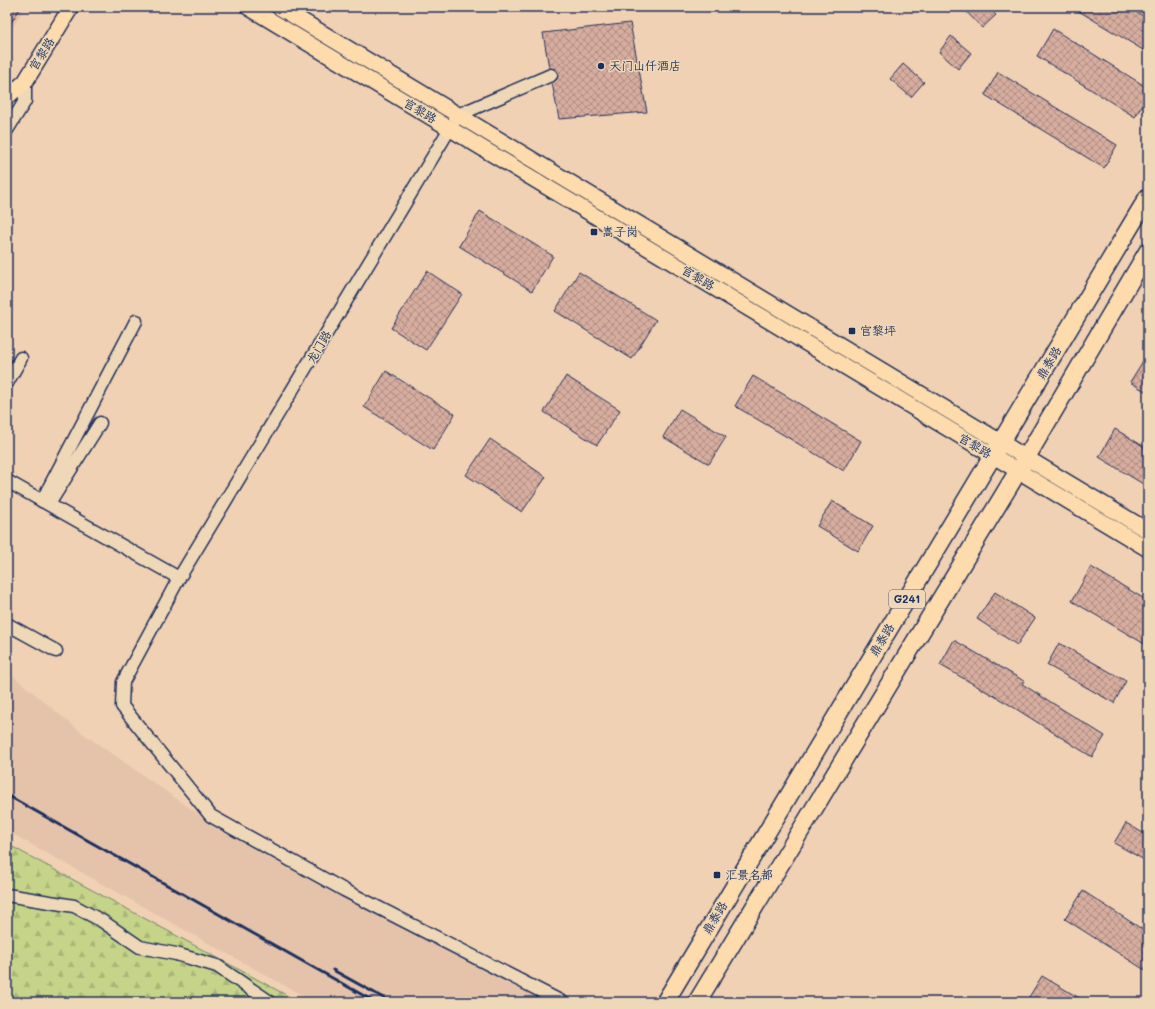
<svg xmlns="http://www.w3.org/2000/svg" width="1155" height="1009" font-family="Mali,'LXGW WenKai TC',sans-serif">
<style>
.built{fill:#e5c3ab}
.forest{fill:url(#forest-firs);stroke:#708273}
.building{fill:url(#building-cross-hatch);stroke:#1b2f5e}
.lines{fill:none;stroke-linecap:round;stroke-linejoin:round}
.minor-casing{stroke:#1b2f5e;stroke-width:15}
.major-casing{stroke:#1b2f5e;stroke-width:18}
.highway-casing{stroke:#1b2f5e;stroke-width:20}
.minor{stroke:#efd8b8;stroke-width:12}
.major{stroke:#fedbac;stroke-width:15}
.highway{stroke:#fedbac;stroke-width:17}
.rail{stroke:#1b2f5e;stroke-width:3}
.poi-dot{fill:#1b2f5e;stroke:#efd8b8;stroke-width:1.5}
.labels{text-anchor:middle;stroke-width:3;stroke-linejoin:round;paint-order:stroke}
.shield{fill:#efd8b8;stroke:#5b6279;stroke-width:1}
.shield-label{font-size:11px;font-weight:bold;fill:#1b2f5e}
.street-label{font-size:12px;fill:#1b2f5e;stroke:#efd8b8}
.poi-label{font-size:12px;fill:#1b2f5e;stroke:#efd8b8;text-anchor:start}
</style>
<defs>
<pattern id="forest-firs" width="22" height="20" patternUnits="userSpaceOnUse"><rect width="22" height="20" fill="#c5d488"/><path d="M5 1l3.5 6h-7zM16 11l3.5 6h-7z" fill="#a9b678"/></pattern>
<pattern id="building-cross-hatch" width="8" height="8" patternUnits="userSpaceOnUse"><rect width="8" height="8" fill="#d7ad9e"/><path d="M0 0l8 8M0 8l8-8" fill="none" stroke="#ae8d84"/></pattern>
</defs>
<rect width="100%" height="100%" fill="#f1d1b3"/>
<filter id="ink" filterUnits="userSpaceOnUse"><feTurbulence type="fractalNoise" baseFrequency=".025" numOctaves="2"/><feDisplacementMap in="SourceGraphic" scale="8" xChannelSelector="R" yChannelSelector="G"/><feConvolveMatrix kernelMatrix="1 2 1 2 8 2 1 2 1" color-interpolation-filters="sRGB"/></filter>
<g filter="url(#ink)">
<g class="built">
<polygon points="7,7 25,7 7,37"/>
<polygon points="7,671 81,732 210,822 553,1002 314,1002 7,831"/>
</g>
<polygon class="forest" points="7,844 299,1002 7,1002"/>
<g class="building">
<polygon points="7,7 21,7 7,29"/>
<polygon points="962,7 988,7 996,15 982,28"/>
<polygon points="1072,7 1128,7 1148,19 1148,53"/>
<polygon points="630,23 647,112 559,119 552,83 557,79 558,72 555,69 549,68 543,33"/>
<polygon points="1053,29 1148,88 1148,96 1135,117 1037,56"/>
<polygon points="951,36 971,53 958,69 939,52"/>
<polygon points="903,64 924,82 911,97 890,79"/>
<polygon points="998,72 1117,145 1104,168 985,95"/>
<polygon points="480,211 553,256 532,291 459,246"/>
<polygon points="427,271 462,294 426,350 391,328"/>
<polygon points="579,272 656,320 632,359 555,311"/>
<polygon points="1148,353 1148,393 1130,382"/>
<polygon points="386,371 455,414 433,450 364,407"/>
<polygon points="566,376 620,410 597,445 544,412"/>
<polygon points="753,376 861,441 844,471 735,406"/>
<polygon points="680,409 726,437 709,464 663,437"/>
<polygon points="1115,429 1148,449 1148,487 1099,457"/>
<polygon points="490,439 546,477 522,512 466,475"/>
<polygon points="832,501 873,526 858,551 817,526"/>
<polygon points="1091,567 1148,601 1148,646 1072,601"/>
<polygon points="995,592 1035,618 1017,645 977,619"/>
<polygon points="954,640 1024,681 1022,684 1105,736 1092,757 1010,705 940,665"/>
<polygon points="1059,643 1126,681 1114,703 1047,665"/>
<polygon points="1126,823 1148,836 1148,862 1114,843"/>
<polygon points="1083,891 1148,933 1148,972 1065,919"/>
<polygon points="1042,976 1086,1002 1026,1002"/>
</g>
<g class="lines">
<g class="minor-casing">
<g id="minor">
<polyline points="7,130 25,101 25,82"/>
<polyline points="7,383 21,358"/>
<polyline points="7,481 179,578 123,682 122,706 211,816 344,890 562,1002"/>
<polyline points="42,501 136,321"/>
<polyline points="49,504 100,423"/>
<polyline points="179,578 458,115 551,75"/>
<polyline points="7,624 56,651"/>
<polyline points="7,895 74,906 102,921 140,947 176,954 217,966 270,1002"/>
</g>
</g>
<g class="major-casing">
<g id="major">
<polyline points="248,7 1148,549"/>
<polyline points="279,7 1148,531"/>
<polyline points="7,97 25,82 71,7"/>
</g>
</g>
<g class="highway-casing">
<g id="highway">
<polyline points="665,1002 1148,197"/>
<polyline points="697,1002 1026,458 1148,251"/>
</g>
</g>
<use href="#minor" class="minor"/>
<use href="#major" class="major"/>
<use href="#highway" class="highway"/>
<g class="rail">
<polyline points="7,795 375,1002"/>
<polyline points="333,970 391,1002"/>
</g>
</g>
</g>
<g class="poi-dot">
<circle cx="601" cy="66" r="4"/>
<rect x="590" y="228" width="8" height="8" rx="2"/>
<rect x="848" y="327" width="8" height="8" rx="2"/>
<rect x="713" y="871" width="8" height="8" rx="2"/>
</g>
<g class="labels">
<rect class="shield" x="889" y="590" width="36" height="18" rx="3"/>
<g class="shield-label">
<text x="907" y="603">G241</text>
</g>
<g class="street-label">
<text transform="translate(42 54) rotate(-58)" y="4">官黎路</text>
<text transform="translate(420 111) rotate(31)" y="4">官黎路</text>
<text transform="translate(698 278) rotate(31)" y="4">官黎路</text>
<text transform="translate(319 347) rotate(-59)" y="4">龙门路</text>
<text transform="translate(1049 363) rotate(-59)" y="4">鼎泰路</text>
<text transform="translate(975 446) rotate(31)" y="4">官黎路</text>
<text transform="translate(882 640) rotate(-59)" y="4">鼎泰路</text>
<text transform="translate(715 918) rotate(-59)" y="4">鼎泰路</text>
</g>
<g class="poi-label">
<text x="609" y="70">天门山仟酒店</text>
<text x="602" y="236">嵩子岗</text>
<text x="860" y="335">官黎坪</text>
<text x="725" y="879">汇景名都</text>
</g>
</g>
<rect width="1155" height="1009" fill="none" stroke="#efd8b8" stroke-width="24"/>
<rect x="12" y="12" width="1131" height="985" fill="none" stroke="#1b2f5e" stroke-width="1.5" filter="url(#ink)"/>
</svg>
